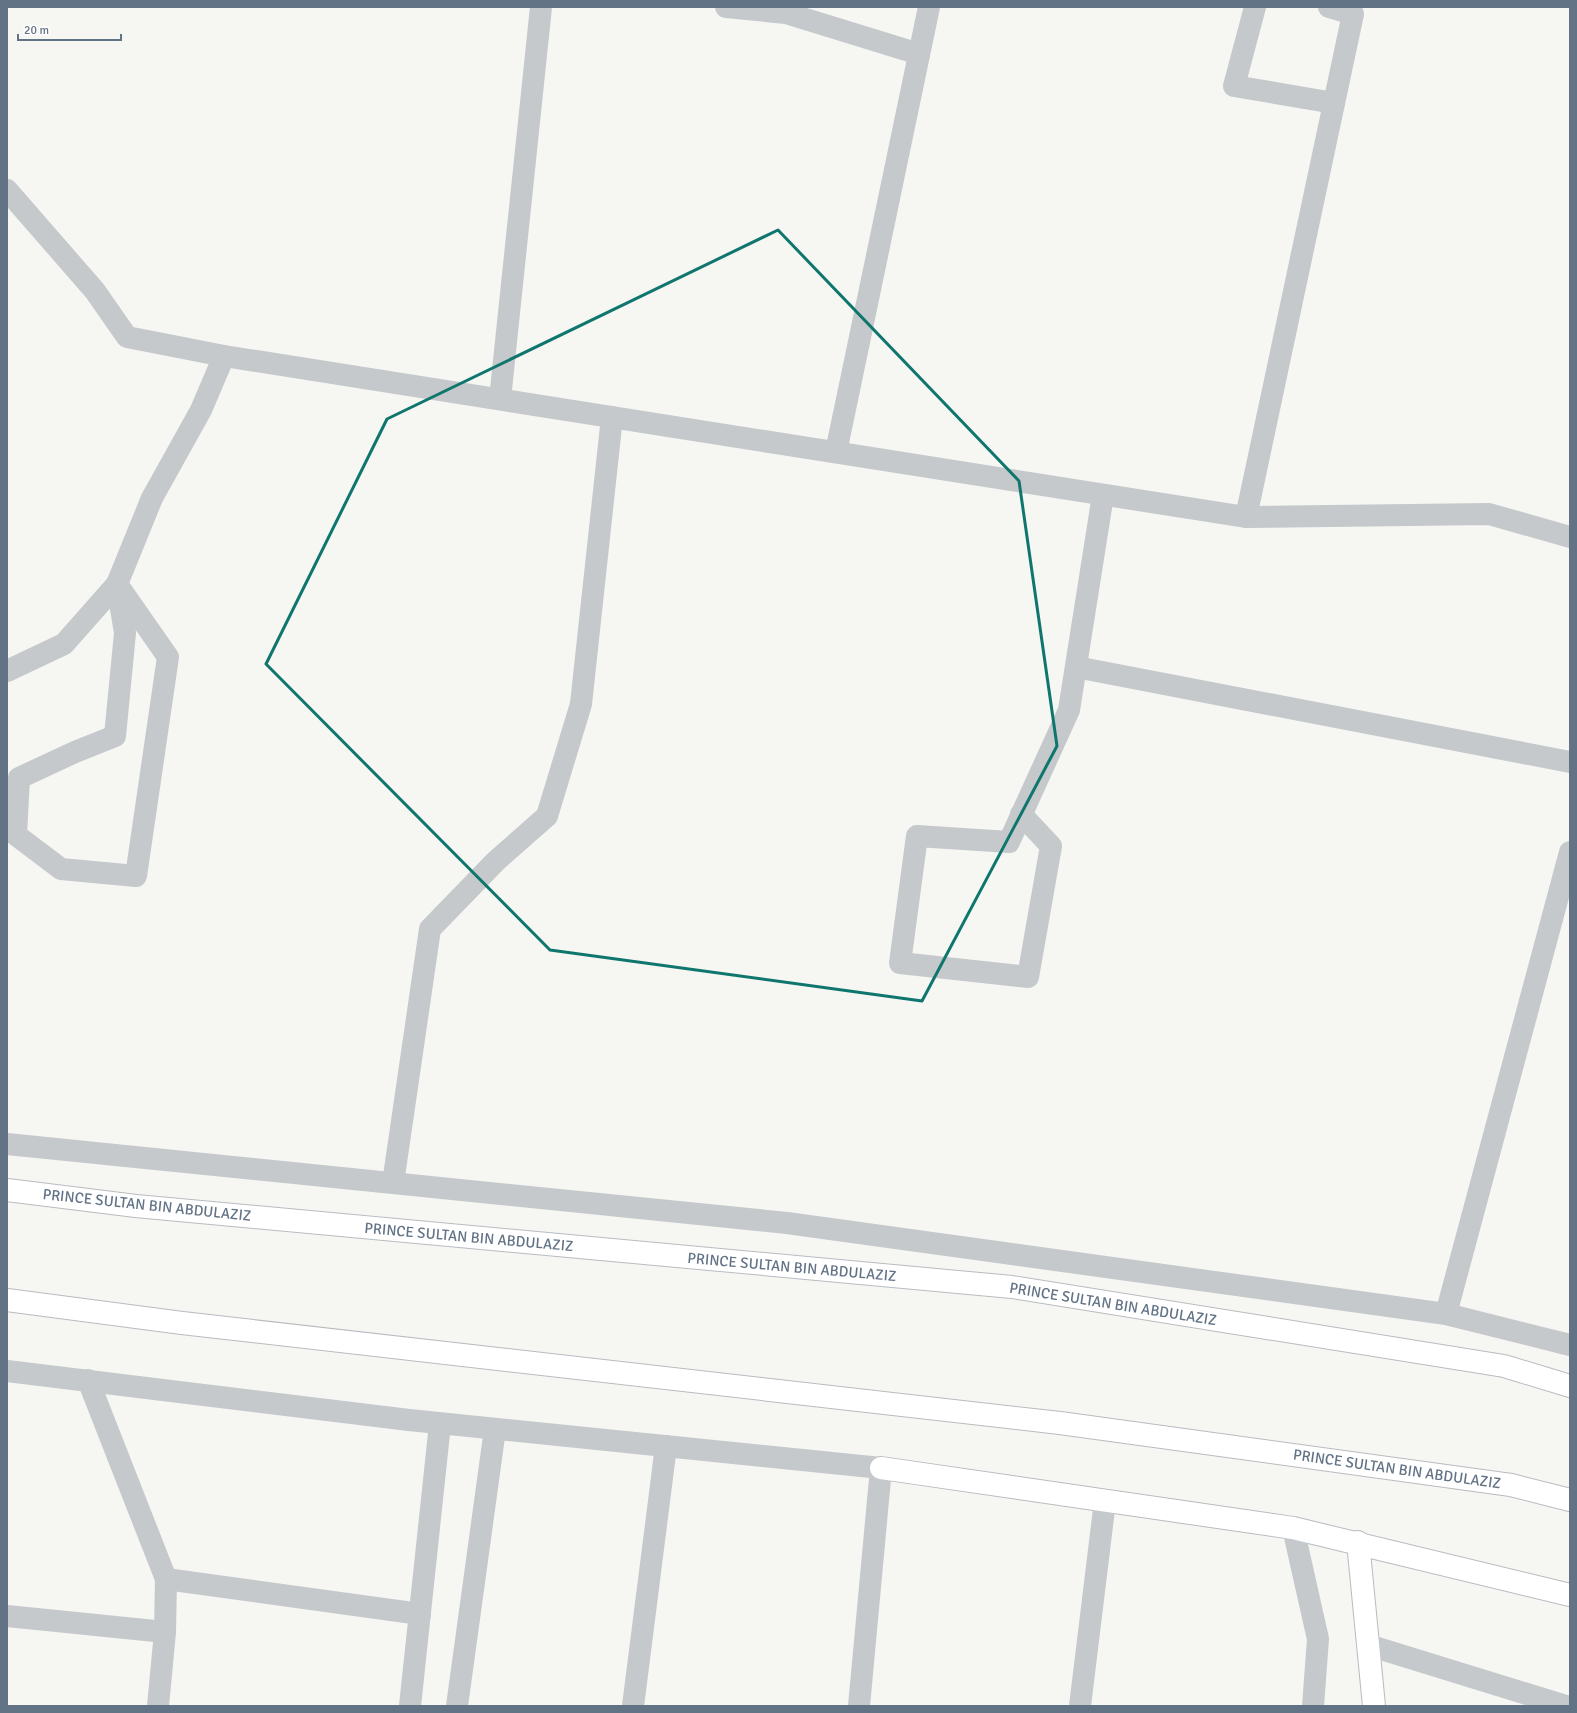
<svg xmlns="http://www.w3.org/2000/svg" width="1577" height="1713" font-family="Signika,sans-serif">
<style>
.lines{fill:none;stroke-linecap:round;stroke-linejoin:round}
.major-casing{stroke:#b8bcc0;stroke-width:24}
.minor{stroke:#c5c9cc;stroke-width:22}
.major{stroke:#fff;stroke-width:22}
.marked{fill:none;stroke:#0f766e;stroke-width:3;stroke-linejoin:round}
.labels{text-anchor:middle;stroke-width:4;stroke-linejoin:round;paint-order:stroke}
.street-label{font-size:15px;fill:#637386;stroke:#fff}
</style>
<rect width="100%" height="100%" fill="#f6f6f3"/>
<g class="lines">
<g class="major-casing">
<g id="major">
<polyline points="7,1190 136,1206 1012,1287 1504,1366 1570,1386"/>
<polyline points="7,1300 182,1323 1060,1423 1511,1485 1570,1500"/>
<polyline points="881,1468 1293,1528 1570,1595"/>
<polyline points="1358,1542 1374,1706"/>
</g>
</g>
<g class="minor">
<polyline points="726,7 786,13 919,54"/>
<polyline points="1255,7 1234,86 1334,103"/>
<polyline points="7,190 95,291 127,337 224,356 1246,517 1489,514 1570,537"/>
<polyline points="500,399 541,7"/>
<polyline points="836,452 929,7"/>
<polyline points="1246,517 1353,14 1329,7"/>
<polygon points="117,584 168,657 136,876 61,869 16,835 19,778 75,752 115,736 125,633"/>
<polyline points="1076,667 1570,762"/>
<polyline points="7,671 64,644 117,584 152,498 201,410 224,356"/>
<polyline points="1021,814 1051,846 1028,977 900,963 917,836 1009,842 1069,710 1103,495"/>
<polyline points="7,1144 787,1223 1446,1314 1570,1345"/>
<polyline points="393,1183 430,929 496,861 547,816 581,704 612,417"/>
<polyline points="1446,1314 1570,852"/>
<polyline points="7,1371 409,1420 881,1468 859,1706"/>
<polyline points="88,1380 166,1579 165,1632 158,1706"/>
<polyline points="1293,1528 1318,1639 1313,1706"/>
<polyline points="166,1579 420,1614"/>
<polyline points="7,1616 165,1632"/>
<polyline points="1368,1645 1566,1706"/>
<polyline points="410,1706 440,1424"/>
<polyline points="457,1706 495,1429"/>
<polyline points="633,1706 666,1446"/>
<polyline points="1080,1706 1105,1501"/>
</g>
<use href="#major" class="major"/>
</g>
<path class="marked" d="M778,230L1019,481L1057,746L922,1001L550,950L266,664L387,419Z"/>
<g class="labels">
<g class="street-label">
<text transform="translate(147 1205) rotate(6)" y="5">PRINCE SULTAN BIN ABDULAZIZ</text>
<text transform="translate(469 1237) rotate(5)" y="5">PRINCE SULTAN BIN ABDULAZIZ</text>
<text transform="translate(792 1267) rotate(5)" y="5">PRINCE SULTAN BIN ABDULAZIZ</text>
<text transform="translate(1113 1304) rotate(9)" y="5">PRINCE SULTAN BIN ABDULAZIZ</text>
<text transform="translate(1397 1469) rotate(8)" y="5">PRINCE SULTAN BIN ABDULAZIZ</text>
</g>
</g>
<rect width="1577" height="1713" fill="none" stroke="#637386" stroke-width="16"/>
<path d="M18 34v6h103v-6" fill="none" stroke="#637386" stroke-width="2"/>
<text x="24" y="34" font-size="12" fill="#637386" stroke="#ffffff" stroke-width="3" paint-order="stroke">20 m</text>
</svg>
